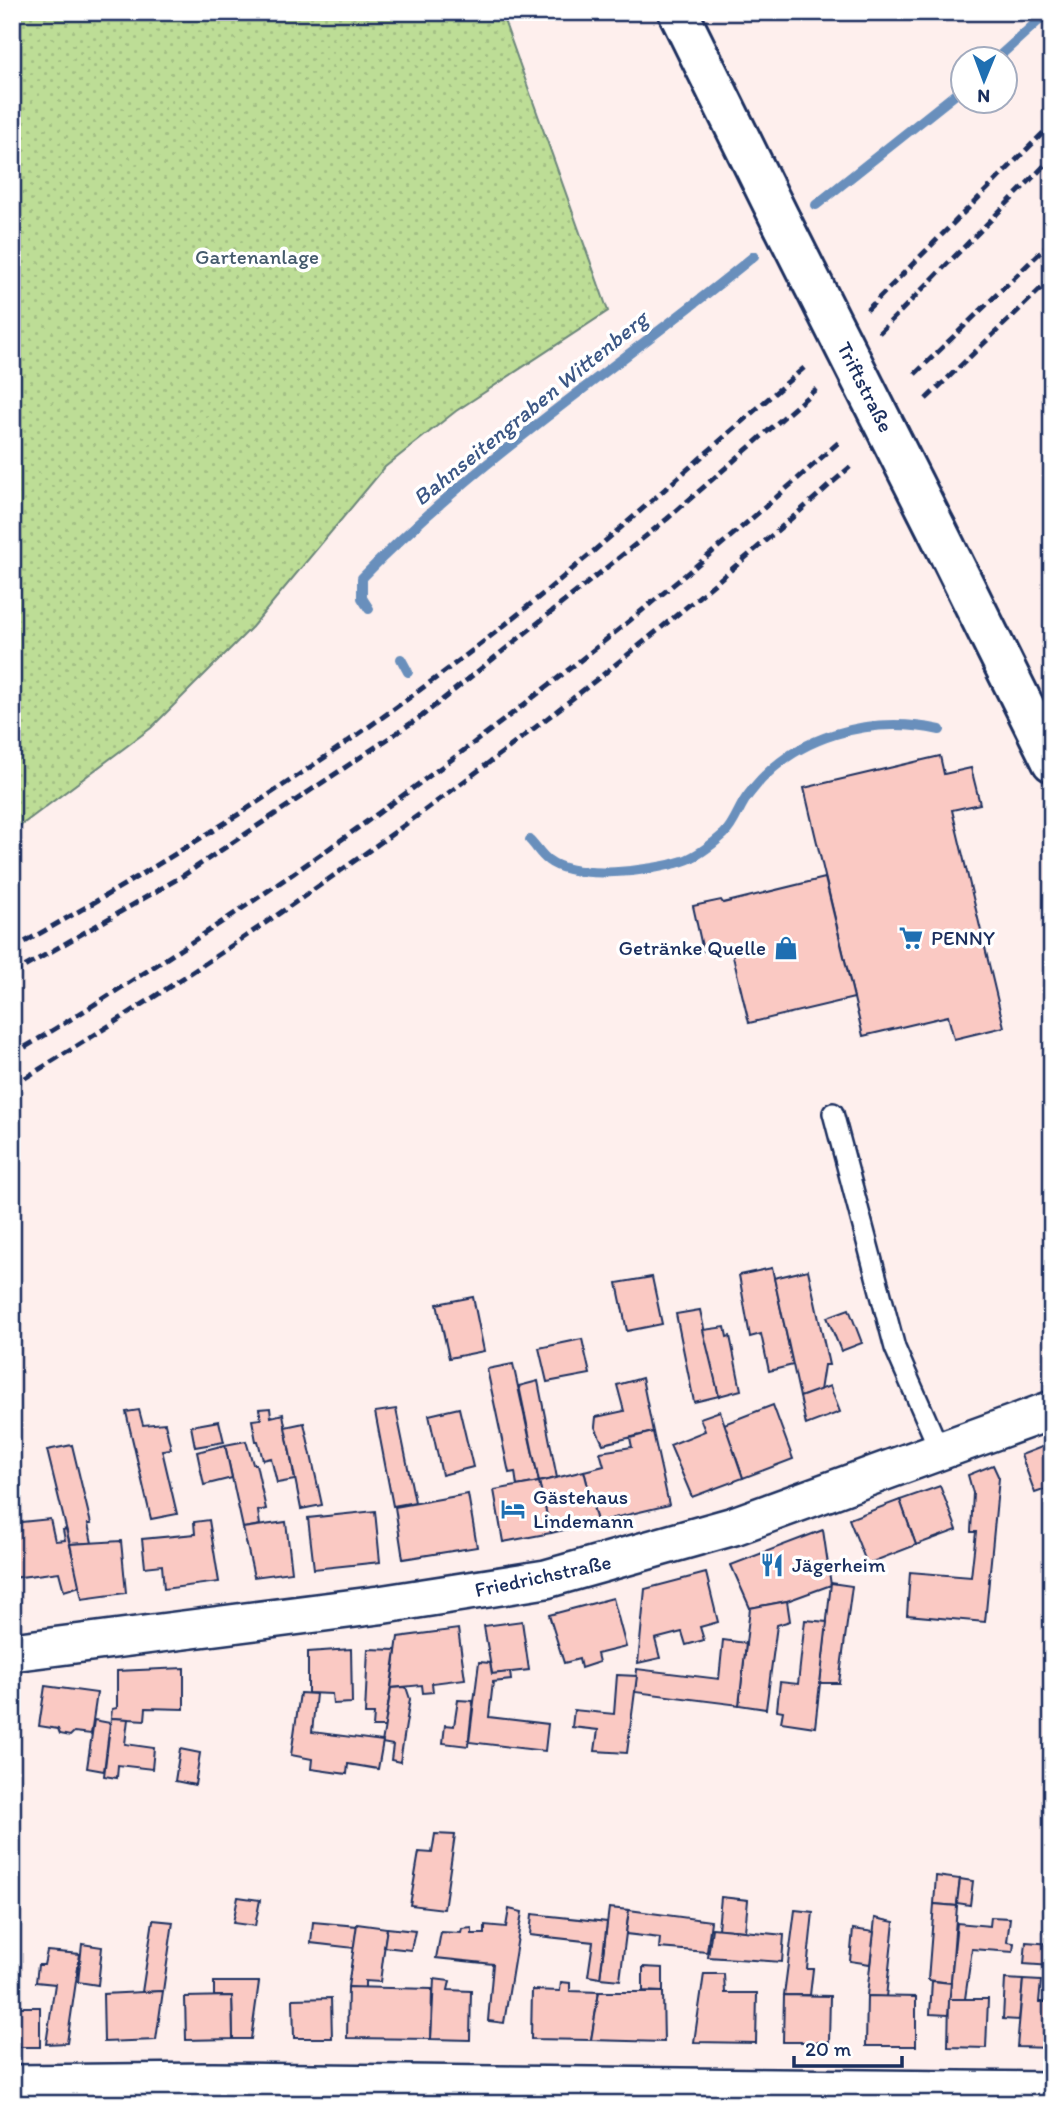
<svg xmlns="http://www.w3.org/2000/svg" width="1064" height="2116" font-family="Itim,sans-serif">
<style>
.grass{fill:url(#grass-dots);stroke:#6c867a;stroke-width:2}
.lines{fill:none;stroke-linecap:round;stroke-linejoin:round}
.stream{stroke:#698fbc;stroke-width:10}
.building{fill:#fac9c3;stroke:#1b2f5e;stroke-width:2}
.service-casing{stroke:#1b2f5e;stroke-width:24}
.minor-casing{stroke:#1b2f5e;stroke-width:42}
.secondary-casing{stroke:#1b2f5e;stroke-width:44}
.service{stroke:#fff;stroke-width:19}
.minor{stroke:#fff;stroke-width:37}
.secondary{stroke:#fff;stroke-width:38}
.rail{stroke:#1b2f5e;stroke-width:5;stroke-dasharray:10 5;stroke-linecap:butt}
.secondary-bridge-casing{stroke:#1b2f5e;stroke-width:44;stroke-linecap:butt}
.secondary-bridge{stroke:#fff;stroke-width:38}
.labels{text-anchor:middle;stroke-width:7;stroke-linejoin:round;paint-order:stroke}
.park-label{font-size:21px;fill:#445a6c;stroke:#fff}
.street-label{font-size:21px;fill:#1b2f5e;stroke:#fff}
.poi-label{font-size:21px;fill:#1b2f5e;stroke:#fff;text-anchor:start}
.water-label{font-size:23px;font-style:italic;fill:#3c5785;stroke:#fff}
</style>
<defs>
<pattern id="grass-dots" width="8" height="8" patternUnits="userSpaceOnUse" patternTransform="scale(1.75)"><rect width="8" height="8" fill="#bddd96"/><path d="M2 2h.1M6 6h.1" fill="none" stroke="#a2be84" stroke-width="1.8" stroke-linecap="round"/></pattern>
</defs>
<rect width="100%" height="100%" fill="#feefed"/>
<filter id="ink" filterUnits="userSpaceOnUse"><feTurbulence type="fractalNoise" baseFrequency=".0143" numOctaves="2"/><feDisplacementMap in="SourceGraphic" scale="14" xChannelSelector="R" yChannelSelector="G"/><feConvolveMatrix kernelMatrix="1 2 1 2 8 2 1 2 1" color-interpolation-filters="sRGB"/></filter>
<g filter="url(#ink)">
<polygon class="grass" points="12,12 501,12 608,311 456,411 385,467 252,627 151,728 12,832"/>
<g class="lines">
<g class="stream">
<polyline points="995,60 1048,12"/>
<polyline points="816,205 962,89"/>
<path d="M369,609L362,598V578C480,456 624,363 754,256"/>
<polyline points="401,659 408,672"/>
<path d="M530,840C536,846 541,855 548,860C575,881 653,871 683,861C696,857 714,843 724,834C735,824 739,806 749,794C793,735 870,715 940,730"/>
</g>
</g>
<g class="building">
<polygon points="940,756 944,774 971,768 980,804 952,810 1004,1027 954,1039 948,1016 863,1036 804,788"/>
<polygon points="825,878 854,998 749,1023 730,944 703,951 693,906 721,900 723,903"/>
<polygon points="772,1268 793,1365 769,1371 761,1334 750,1337 739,1275"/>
<polygon points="808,1270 829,1365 824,1365 820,1391 800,1397 774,1278"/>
<polygon points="652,1277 662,1324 627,1331 617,1283"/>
<polygon points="473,1297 484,1351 449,1358 437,1304"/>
<polygon points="849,1309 862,1343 841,1351 827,1317"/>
<polygon points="700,1310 719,1396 694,1402 676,1314"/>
<polygon points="725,1327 727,1337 730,1336 741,1390 719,1396 703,1330"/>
<polygon points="582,1339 590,1374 547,1382 539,1348"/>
<polygon points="513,1364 539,1482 517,1486 515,1472 509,1473 487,1369"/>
<polygon points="642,1378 653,1432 603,1444 595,1427 596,1417 624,1411 617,1385"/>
<polygon points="538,1381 557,1478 539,1482 519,1386"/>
<polygon points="830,1386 840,1412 806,1425 800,1397"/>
<polygon points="773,1405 793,1459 743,1478 724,1424"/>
<polygon points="270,1408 271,1417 283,1414 295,1480 277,1483 271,1458 263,1460 258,1441 256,1441 252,1420 261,1419 259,1409"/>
<polygon points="459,1408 473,1467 442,1475 429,1415"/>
<polygon points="396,1409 415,1502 393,1506 375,1412"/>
<polygon points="139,1410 143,1425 165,1423 171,1449 162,1450 177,1514 151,1519 126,1412"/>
<polygon points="720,1411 743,1478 692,1497 670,1445 705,1431 700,1418"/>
<polygon points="219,1421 224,1442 195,1447 191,1426"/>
<polygon points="304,1423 322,1505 301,1509 285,1427"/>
<polygon points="653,1432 669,1505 597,1522 584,1471 604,1466 600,1452 632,1447 630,1438"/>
<polygon points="246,1441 253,1464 256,1464 266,1509 258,1511 260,1525 243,1528 225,1445"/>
<polygon points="1052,1443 1052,1487 1035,1493 1021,1455"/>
<polygon points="72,1445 91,1524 88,1524 92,1543 70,1544 47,1450"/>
<polygon points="225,1445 232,1478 204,1485 197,1452"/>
<polygon points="993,1465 999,1478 985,1622 907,1615 910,1572 971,1577 976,1532 971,1532 973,1493 968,1475"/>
<polygon points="584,1471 597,1522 551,1533 539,1482"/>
<polygon points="539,1482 551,1533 503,1542 494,1490"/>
<polygon points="940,1486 957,1530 916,1545 900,1500"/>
<polygon points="468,1494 477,1547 403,1559 395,1507"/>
<polygon points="900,1500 916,1545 867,1564 849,1519"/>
<polygon points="375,1511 380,1562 314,1569 308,1518"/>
<polygon points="50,1519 55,1541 65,1540 63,1530 66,1529 80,1586 64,1591 59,1572 12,1578 12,1523"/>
<polygon points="209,1520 219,1582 164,1589 162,1565 145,1567 142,1539 195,1534 194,1522"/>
<polygon points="286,1522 292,1572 254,1577 243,1528"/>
<polygon points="823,1530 831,1585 787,1601 750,1608 731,1565"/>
<polygon points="121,1541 126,1593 82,1599 70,1544"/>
<polygon points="706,1573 718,1622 700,1627 704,1640 686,1645 682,1632 655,1639 660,1658 638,1663 645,1589"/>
<polygon points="831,1583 852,1586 839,1683 820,1683"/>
<polygon points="613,1598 626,1647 597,1654 599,1662 581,1668 579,1659 564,1663 549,1615"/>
<polygon points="787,1601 790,1621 777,1625 766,1709 739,1705 750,1608"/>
<polygon points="805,1620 827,1622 815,1727 781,1722 783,1711 777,1710 780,1682 798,1684"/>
<polygon points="522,1621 529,1670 492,1674 484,1626"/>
<polygon points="458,1629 465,1679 432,1683 433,1692 423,1693 422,1685 391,1688 398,1637"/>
<polygon points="723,1640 746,1643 739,1705 635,1692 637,1669 719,1679"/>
<polygon points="351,1649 352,1703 333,1704 332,1694 308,1693 308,1652"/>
<polygon points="368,1649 396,1650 385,1727 373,1727 374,1714 365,1714"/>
<polygon points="479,1662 490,1663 492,1674 510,1672 511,1680 493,1682 489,1717 548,1724 545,1751 469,1742"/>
<polygon points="184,1668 184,1709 146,1708 145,1720 111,1718 112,1709 117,1708 117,1671"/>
<polygon points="617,1675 637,1676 627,1753 595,1751 598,1730 572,1727 574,1710 614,1714"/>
<polygon points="45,1686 97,1693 91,1734 74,1732 70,1736 60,1734 58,1729 39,1726"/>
<polygon points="406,1687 410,1699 400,1762 391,1760 393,1745 382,1743 391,1688"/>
<polygon points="300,1693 316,1694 312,1732 383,1741 378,1769 348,1764 347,1774 311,1769 312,1759 291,1755"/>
<polygon points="458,1700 473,1701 468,1746 443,1743 445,1725 454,1726"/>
<polygon points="111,1718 128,1719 125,1744 154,1748 152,1769 118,1765 117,1778 104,1776"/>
<polygon points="94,1720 110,1723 104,1771 87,1768"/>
<polygon points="180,1749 200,1753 195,1785 175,1781"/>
<polygon points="435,1834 455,1835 444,1909 410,1905 419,1852 432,1853"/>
<polygon points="936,1876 960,1879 957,1906 934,1904"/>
<polygon points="960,1879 973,1881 970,1905 957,1903"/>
<polygon points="238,1897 260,1900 255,1926 233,1923"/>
<polygon points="721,1897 748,1900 745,1931 718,1929"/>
<polygon points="934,1904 957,1906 951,1983 928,1980"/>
<polygon points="609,1908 629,1910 620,1980 600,1978"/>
<polygon points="509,1909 522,1912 504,2023 488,2021 493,1964 436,1958 441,1932 461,1933 462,1929 472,1928 472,1934 485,1934 485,1925 506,1927"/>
<polygon points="629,1910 711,1921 707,1952 659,1948 660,1938 626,1934"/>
<polygon points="795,1910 813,1912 807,1969 813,1969 810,1995 784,1995"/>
<polygon points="532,1914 607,1922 600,1978 588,1976 593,1942 530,1935"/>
<polygon points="991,1917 1010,1918 1007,1942 1014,1943 1013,1952 972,1949 965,1999 949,1999 957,1923 990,1926"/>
<polygon points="875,1918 894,1922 886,1997 867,1996"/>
<polygon points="153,1920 173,1922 163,1991 142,1992"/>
<polygon points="313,1922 357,1926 354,1948 311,1943"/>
<polygon points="357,1924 387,1928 380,1982 365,1981 365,1989 348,1987"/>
<polygon points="387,1928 415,1931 411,1950 384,1947"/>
<polygon points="712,1928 784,1935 782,1962 708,1957"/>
<polygon points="853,1929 874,1932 870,1964 850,1961"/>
<polygon points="1026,1942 1052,1944 1052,1966 1024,1964"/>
<polygon points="82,1944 102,1947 98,1985 78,1982"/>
<polygon points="47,1951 80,1954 67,2043 46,2044 55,1984 36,1982 38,1965 44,1965"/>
<polygon points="643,1967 663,1968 663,1992 643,1991"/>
<polygon points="704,1974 724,1974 725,1993 757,1993 756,2043 694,2042"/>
<polygon points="434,1979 450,1981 448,1990 471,1991 470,2040 431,2039"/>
<polygon points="1005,1979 1023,1980 1019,2020 1003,2019"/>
<polygon points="1023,1980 1041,1981 1039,2002 1052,2002 1052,2048 1017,2047"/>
<polygon points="932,1981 951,1983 948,2015 930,2014"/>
<polygon points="214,1982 259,1982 251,2039 233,2039 232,1996 214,1996"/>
<polygon points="561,1982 570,1983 570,1991 599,1992 591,2040 531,2039 532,1990 560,1991"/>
<polygon points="348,1987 432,1989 431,2039 347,2038"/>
<polygon points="163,1991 156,2040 104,2042 103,1994"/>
<polygon points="599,1992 663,1992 664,2042 591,2040"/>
<polygon points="784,1995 830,1996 829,2042 783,2042"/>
<polygon points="12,1996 19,1996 19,2007 40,2007 40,2047 12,2047"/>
<polygon points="232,1996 233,2039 186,2040 185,1997"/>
<polygon points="867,1996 916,1997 916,2046 866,2046"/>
<polygon points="331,1998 332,2038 294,2038 293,1999"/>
<polygon points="949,1999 988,1999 986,2048 948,2047"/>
</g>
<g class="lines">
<g class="service-casing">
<polyline id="service" points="833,1113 895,1348 940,1451"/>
</g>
<g class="minor-casing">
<g id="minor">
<polyline points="12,1652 379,1605 546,1579 734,1526 1052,1410"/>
<polyline points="12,2084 213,2082 1052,2091"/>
</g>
</g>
<g class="secondary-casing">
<g id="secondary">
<polyline points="678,12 781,221"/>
<polyline points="937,530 1052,762"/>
</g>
</g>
<use href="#service" class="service"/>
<use href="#minor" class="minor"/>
<use href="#secondary" class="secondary"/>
<g class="rail">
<polyline points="867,310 1052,124"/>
<polyline points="879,333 1052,158"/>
<polyline points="915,374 1052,241"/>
<polyline points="926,399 1052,278"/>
<path d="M12,949C174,859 331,760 478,646C591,558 696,460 805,367"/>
<polyline points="12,974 181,877 422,716 667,519 816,389"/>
<path d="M12,1055C307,878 583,671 839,442"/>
<path d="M12,1086C310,905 590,698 850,467"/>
</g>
<g class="secondary-bridge-casing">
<polyline id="secondary-bridge" points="781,221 937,530"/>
</g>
<use href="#secondary-bridge" class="secondary-bridge"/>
</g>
</g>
<defs>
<g id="supermarket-bare" transform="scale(1.89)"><path d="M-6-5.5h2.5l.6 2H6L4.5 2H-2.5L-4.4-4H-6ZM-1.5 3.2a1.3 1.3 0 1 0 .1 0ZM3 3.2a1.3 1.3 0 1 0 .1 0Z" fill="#1f6fb2" stroke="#fff" stroke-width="2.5" paint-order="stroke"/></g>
<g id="shop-bare" transform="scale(1.89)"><path d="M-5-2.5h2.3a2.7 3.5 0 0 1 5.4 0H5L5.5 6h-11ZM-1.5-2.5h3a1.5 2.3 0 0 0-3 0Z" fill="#1f6fb2" stroke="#fff" stroke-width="2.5" paint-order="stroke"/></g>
<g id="hotel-bare" transform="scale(1.89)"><path d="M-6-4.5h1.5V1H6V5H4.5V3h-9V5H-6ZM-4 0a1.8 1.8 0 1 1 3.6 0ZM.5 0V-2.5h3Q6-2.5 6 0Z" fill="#1f6fb2" stroke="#fff" stroke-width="2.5" paint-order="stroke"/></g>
<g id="restaurant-bare" transform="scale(1.89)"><path d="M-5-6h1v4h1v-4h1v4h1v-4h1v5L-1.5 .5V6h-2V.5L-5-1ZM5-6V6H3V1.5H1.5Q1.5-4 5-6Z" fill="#1f6fb2" stroke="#fff" stroke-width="2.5" paint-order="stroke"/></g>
</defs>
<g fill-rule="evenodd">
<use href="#supermarket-bare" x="911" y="938"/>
<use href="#shop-bare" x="786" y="948"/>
<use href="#hotel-bare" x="513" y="1509"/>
<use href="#restaurant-bare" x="772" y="1565"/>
</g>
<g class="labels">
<g class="park-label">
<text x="257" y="264">Gartenanlage</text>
</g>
<g class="street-label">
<text transform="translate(865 387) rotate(63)" y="7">Triftstraße</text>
<text transform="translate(543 1576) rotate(-12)" y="7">Friedrichstraße</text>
</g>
<g class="poi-label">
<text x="931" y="945">PENNY</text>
<text x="766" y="955" text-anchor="end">Getränke Quelle</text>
<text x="533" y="1504">Gästehaus<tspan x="533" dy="24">Lindemann</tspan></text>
<text x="792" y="1572">Jägerheim</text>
</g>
<g class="water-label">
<text transform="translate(530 408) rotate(-39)" y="8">Bahnseitengraben Wittenberg</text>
</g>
</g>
<rect width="1064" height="2116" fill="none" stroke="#fff" stroke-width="42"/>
<rect x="21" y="21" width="1022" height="2074" fill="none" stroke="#1b2f5e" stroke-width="2.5" filter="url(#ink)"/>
<g transform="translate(984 80) rotate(181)"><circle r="33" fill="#ffffff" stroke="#a4acbf" stroke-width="2"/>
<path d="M0-5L12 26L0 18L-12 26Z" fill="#1f6fb2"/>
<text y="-10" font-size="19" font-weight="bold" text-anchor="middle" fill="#1b2f5e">N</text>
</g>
<path d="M794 2056v10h108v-10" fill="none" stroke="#1b2f5e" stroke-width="3.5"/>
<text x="805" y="2056" font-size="21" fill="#1b2f5e" stroke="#ffffff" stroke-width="5" paint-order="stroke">20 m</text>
</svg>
